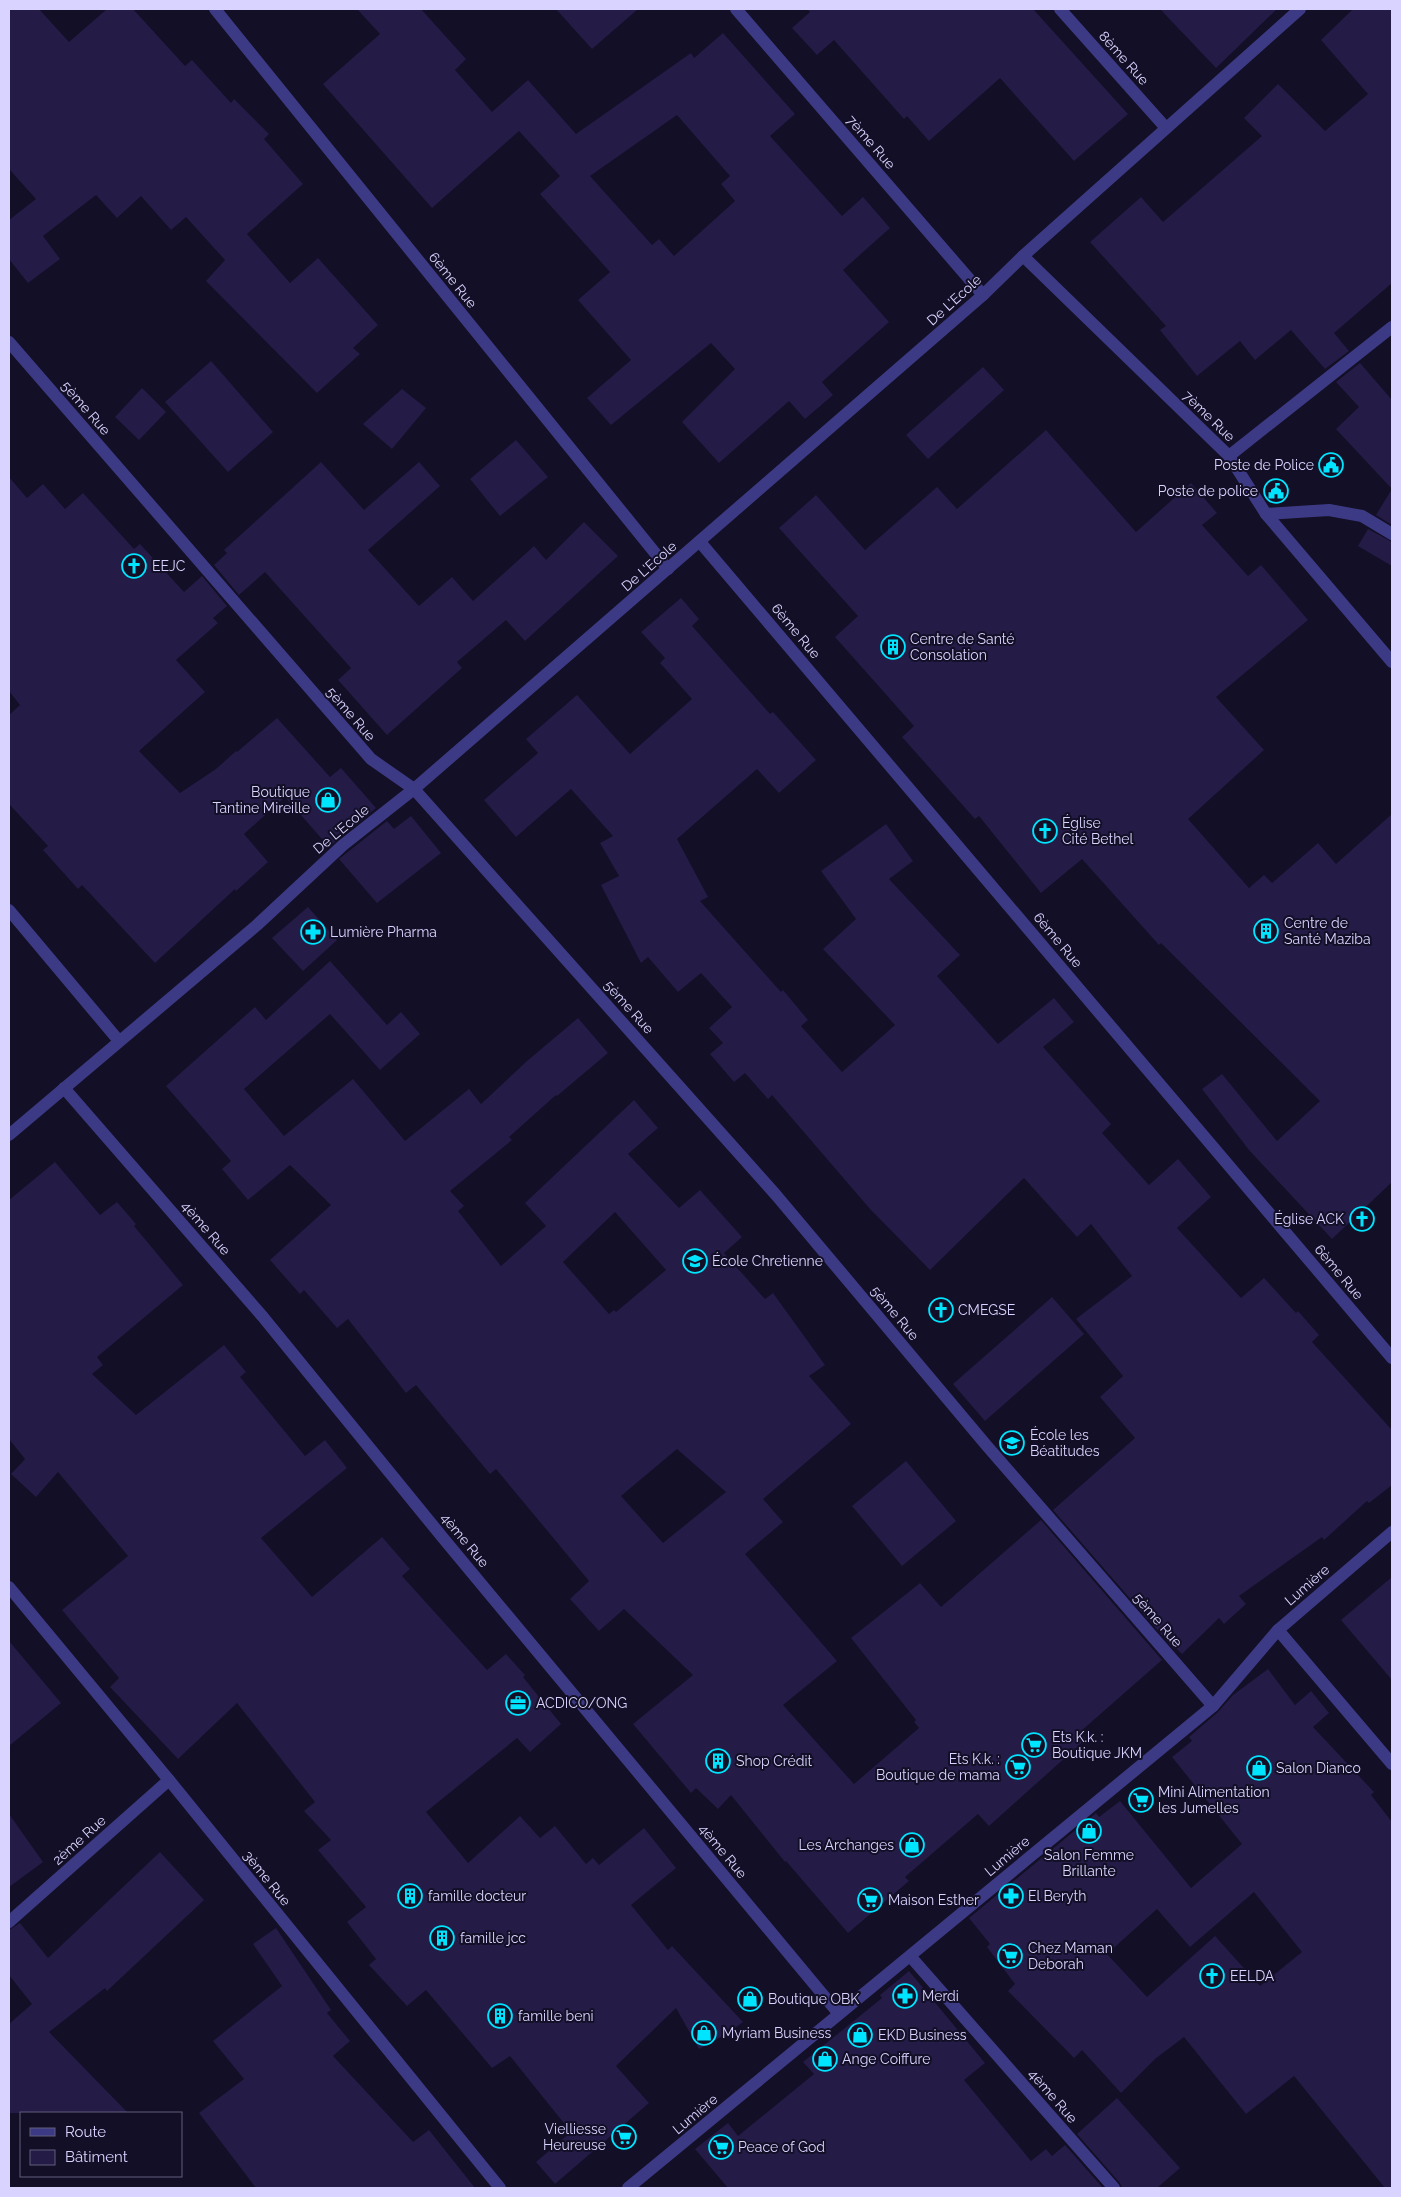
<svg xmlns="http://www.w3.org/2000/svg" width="1401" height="2197" font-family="Raleway,sans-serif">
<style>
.building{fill:#241b47;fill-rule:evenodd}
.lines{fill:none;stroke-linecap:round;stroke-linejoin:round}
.minor{stroke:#3d3a85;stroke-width:12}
.tertiary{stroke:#3d3a85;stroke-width:12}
.labels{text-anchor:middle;stroke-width:4;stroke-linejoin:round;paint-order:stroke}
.street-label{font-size:14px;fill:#d9d4ff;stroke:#130f26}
.poi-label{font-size:14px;fill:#d9d4ff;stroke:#130f26;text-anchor:start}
</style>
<rect width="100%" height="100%" fill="#130f26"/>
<g class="building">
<polygon points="9,9 39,9 69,42 107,9 133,9 185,66 192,60 231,103 234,99 269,134 264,139 303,184 247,234 290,283 318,258 378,325 353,348 360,354 317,393 206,281 225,260 186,217 171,230 141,196 117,218 96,195 43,236 60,259 28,283 9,259 9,220 36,199 9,169"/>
<path d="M357,9H421L466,59L455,70L492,112L528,80L576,134L691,53L694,58L723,33L795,114L770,136L842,216L863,197L890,228L843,270L889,322L822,382L833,395L805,419L789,401L719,463L682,422L735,369L711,343L611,425L587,398L631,360L578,300L610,272L540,194L560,176L519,131L432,208L323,84L380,34ZM677,115L730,176L721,184L735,201L674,256L659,239L652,245L590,176Z"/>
<polygon points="556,9 638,9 592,49"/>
<polygon points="807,9 1033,9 1128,114 1074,161 1000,78 929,141 907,116 904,119 834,40 817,55 792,28 810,12"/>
<polygon points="1160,9 1277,9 1216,68"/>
<polygon points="1353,9 1392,9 1392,283 1334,333 1349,351 1325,369 1291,330 1255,360 1240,341 1197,376 1160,330 1166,326 1090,242 1141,197 1163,222 1262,136 1244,118 1278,84 1325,131 1368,94 1321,40"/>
<polygon points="211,361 273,432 228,472 165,402"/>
<polygon points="1360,363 1392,400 1392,525 1376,515 1392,489 1336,429 1359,407 1336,382"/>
<polygon points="983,367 1004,390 928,459 906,435"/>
<polygon points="142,388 166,412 139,440 115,417"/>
<polygon points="402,389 426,408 392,449 363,424"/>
<polygon points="1046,430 1136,532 1191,483 1217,513 1202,525 1248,576 1261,565 1308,620 1216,697 1264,750 1188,819 1249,888 1264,875 1272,883 1318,843 1336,864 1392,814 1392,1182 1332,1239 1249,1150 1202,1089 1222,1074 1277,1141 1320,1101 1161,943 1159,945 1082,859 1041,893 979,816 975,819 902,737 914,726 835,637 858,616 779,528 816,495 865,550 937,487 957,509"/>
<polygon points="516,440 548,477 500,516 470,479"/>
<polygon points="321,462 364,510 419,462 440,486 368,550 419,606 452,577 473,601 534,546 546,560 584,522 618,556 525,641 506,620 457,662 462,668 387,735 338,680 351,668 265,572 239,595 214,565 227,553 224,550"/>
<polygon points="9,477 27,498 43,484 65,509 83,493 134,549 140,544 184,592 202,576 227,606 213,618 218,623 176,660 205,692 139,751 180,793 216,769 236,751 237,752 277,718 330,777 341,768 376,808 329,847 285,797 244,834 268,862 236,891 235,889 155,963 82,885 78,889 43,850 48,846 9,804 9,715 20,705 9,691"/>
<polygon points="1368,529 1392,542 1392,566 1358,546"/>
<polygon points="681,598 699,619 692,626 770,714 773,712 816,760 779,793 757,769 677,839 708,897 700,901 781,992 783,990 808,1020 801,1026 842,1072 895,1025 823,949 856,919 821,871 886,824 913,861 889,879 960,955 937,976 998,1044 1054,998 1074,1022 1043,1047 1111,1124 1102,1133 1149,1185 1178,1159 1211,1197 1177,1228 1241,1298 1264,1278 1296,1313 1298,1311 1319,1335 1312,1342 1392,1430 1392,1485 1369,1503 1367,1501 1324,1540 1322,1537 1239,1596 1246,1604 1224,1624 1219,1618 1182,1654 1176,1648 1174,1649 1053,1510 1135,1438 1100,1397 1123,1376 1076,1319 1132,1276 1091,1224 1077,1237 1024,1178 930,1270 870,1209 772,1095 768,1099 745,1073 734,1082 710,1054 723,1043 709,1028 732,1007 701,973 678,992 648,957 641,963 601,885 619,876 600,843 613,836 571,789 516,837 484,800 538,753 526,739 577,695 630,754 692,699 660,663 665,658 641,632"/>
<polygon points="411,816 441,853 377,903 339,859 387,821 394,829"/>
<polygon points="308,907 337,940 303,971 272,938"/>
<path d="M330,961L387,1025L401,1012L420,1034L380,1070L330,1014L244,1089L284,1136L353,1079L405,1141L469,1089L481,1104L527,1061L578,1018L608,1053L557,1096L556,1095L509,1137L512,1140L450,1191L464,1206L458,1211L501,1266L546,1226L525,1203L634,1100L658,1128L628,1154L679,1208L700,1190L742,1237L724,1253L765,1299L773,1293L825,1365L809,1376L851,1424L763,1499L783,1522L745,1554L837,1661L783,1705L854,1784L919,1728L914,1722L916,1720L851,1638L920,1583L941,1607L1041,1520L1162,1660L1080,1732L1086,1739L989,1826L978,1814L905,1877L909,1881L848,1933L786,1861L785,1862L731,1795L718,1809L696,1788L691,1793L633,1724L693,1675L624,1609L599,1631L570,1599L589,1581L496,1469L490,1474L416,1385L406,1393L348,1319L337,1328L304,1290L300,1294L270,1260L331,1205L290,1165L248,1200L222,1169L231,1161L166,1086L255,1007L266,1020ZM615,1212L666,1270L616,1312L614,1310L609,1314L563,1262ZM677,1449L726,1492L663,1543L621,1496Z"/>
<polygon points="55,1162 100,1215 117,1202 136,1224 134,1226 183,1285 97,1357 103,1365 92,1374 136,1415 224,1345 246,1372 240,1377 305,1456 325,1440 347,1468 261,1538 312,1597 382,1537 410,1569 402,1576 487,1670 506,1654 525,1675 523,1677 561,1724 530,1752 517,1738 426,1812 468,1863 520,1816 540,1838 555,1826 586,1864 593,1858 599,1865 644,1828 676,1868 631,1905 668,1950 672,1946 743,2022 728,2033 699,2049 676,2008 616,2066 649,2103 555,2184 536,2162 571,2132 510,2056 492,2068 426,1990 407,2006 369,1965 376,1959 347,1922 366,1907 318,1850 331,1840 304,1811 315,1802 237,1703 178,1759 110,1687 119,1678 62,1610 128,1556 58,1472 36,1497 11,1474 25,1459 9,1439 9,1200"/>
<polygon points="1052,1297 1084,1334 985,1421 953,1384"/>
<polygon points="906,1461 956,1521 902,1566 852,1506"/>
<polygon points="1392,1577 1392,1680 1341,1620"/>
<polygon points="9,1641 61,1703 9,1746"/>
<path d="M1268,1669L1295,1705L1311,1691L1329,1713L1313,1727L1374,1792L1371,1795L1392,1822V2188H1385L1294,2076L1246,2114L1184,2037L1155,2059L1121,2093L1082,2050L1074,2058L1008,1991L1015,1984L987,1947L990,1944L969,1918L1096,1813L1099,1817L1120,1801L1191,1888L1242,1844L1172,1757L1192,1741L1189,1737L1218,1712L1233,1695ZM1254,1892L1302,1952L1260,1986L1215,1936L1147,1997L1107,1954L1157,1909L1190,1947Z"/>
<polygon points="9,1814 43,1862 9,1887"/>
<polygon points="160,1852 204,1900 107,1991 105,1988 49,2032 128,2113 9,2113 9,2024 32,2004 9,1975 9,1930 20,1923 48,1958"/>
<polygon points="276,1928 331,2010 327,2013 350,2041 333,2056 413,2142 429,2130 475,2188 256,2188 199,2113 244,2079 213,2041 282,1986 253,1944"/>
<polygon points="909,1971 985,2063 964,2080 1031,2161 1046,2149 1052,2156 1065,2145 1103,2188 728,2188 695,2149 728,2123 738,2136 814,2074 803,2062 882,1998 880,1995"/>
<polygon points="1117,2098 1180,2168 1157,2188 1122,2188 1120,2183 1077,2134"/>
</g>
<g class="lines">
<g class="minor">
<polyline points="215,9 668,569"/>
<polyline points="736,9 983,295"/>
<polyline points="1060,9 1166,128"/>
<polyline points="1023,256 1229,456 1266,514 1392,662"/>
<polyline points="9,342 371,759 414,789 776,1195 987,1446 1213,1706"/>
<polyline points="1229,456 1392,327"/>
<polyline points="1266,514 1329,510 1362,516 1392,534"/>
<polyline points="700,542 1392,1358"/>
<polyline points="9,910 119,1041"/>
<polyline points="64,1088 263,1317 443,1538 839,2014"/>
<polyline points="9,1135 257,925 343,845 414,789 983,295 1023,256 1300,9"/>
<polyline points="9,1587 169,1780 500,2188"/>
<polyline points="1278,1630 1392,1764"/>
<polyline points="9,1922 169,1780"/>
<polyline points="910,1956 1114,2188"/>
</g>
<polyline class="tertiary" points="628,2188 1213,1706 1278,1630 1392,1532"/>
</g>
<defs>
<g id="civic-ring" transform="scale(1.25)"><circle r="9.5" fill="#130f26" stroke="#00e5ff" stroke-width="1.5"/><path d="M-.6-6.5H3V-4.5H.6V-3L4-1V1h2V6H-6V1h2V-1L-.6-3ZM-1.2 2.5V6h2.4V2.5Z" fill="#00e5ff"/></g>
<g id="church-ring" transform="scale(1.25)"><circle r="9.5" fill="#130f26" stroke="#00e5ff" stroke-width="1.5"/><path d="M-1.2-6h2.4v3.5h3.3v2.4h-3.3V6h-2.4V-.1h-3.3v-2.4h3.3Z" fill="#00e5ff"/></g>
<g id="building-ring" transform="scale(1.25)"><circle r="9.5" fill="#130f26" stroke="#00e5ff" stroke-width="1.5"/><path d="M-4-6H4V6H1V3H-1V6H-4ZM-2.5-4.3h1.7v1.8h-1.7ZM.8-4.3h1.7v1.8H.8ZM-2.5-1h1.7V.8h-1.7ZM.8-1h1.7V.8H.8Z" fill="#00e5ff"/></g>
<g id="shop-ring" transform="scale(1.25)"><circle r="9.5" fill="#130f26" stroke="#00e5ff" stroke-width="1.5"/><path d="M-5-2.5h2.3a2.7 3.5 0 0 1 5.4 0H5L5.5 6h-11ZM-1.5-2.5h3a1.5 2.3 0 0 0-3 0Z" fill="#00e5ff"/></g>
<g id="pharmacy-ring" transform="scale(1.25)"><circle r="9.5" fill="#130f26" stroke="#00e5ff" stroke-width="1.5"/><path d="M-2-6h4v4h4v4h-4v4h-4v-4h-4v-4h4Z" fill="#00e5ff"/></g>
<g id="school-ring" transform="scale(1.25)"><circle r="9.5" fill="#130f26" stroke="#00e5ff" stroke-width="1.5"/><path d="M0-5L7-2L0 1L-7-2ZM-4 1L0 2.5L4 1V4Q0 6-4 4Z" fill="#00e5ff"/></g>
<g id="office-ring" transform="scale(1.25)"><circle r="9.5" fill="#130f26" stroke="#00e5ff" stroke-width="1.5"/><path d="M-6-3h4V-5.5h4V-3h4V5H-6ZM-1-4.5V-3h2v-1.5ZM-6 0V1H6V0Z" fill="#00e5ff"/></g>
<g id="supermarket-ring" transform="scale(1.25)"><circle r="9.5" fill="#130f26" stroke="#00e5ff" stroke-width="1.5"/><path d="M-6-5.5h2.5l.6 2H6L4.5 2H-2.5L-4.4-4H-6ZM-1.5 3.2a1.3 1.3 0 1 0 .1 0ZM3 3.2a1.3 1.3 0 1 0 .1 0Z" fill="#00e5ff"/></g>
</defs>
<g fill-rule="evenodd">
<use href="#civic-ring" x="1331" y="465"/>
<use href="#civic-ring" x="1276" y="491"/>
<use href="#church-ring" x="134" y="566"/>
<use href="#building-ring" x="893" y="647"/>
<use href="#shop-ring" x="328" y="800"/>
<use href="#church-ring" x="1045" y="831"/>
<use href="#building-ring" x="1266" y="931"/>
<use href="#pharmacy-ring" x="313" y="932"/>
<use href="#church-ring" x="1362" y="1219"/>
<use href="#school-ring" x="695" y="1261"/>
<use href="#church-ring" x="941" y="1310"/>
<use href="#school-ring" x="1012" y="1443"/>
<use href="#office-ring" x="518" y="1703"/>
<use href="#supermarket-ring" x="1034" y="1745"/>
<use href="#building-ring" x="718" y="1761"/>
<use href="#supermarket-ring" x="1018" y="1767"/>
<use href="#shop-ring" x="1259" y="1768"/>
<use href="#supermarket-ring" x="1141" y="1800"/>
<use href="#shop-ring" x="1089" y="1831"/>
<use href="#shop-ring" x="912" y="1845"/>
<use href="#building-ring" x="410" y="1896"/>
<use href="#pharmacy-ring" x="1011" y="1896"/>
<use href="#supermarket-ring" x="870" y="1900"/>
<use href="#building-ring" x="442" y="1938"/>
<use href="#supermarket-ring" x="1010" y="1956"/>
<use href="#church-ring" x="1212" y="1976"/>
<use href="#pharmacy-ring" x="905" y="1996"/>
<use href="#shop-ring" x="750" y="1999"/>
<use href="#building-ring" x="500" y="2016"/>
<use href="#shop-ring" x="704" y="2033"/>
<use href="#shop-ring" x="860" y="2035"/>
<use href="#shop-ring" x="825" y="2059"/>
<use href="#supermarket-ring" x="624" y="2137"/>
<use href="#supermarket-ring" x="721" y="2147"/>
</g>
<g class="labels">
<g class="street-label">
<text transform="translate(1124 58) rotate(48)" y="5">8ème Rue</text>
<text transform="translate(871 142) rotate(49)" y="5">7ème Rue</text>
<text transform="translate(453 280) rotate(51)" y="5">6ème Rue</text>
<text transform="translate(954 300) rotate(-42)" y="5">De L'Ecole</text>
<text transform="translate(86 408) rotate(49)" y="5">5ème Rue</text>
<text transform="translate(1209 416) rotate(44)" y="5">7ème Rue</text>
<text transform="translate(649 566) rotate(-41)" y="5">De L'Ecole</text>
<text transform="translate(796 631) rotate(50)" y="5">6ème Rue</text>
<text transform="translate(351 714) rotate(49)" y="5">5ème Rue</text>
<text transform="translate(341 829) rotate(-40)" y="5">De L'Ecole</text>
<text transform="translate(1058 940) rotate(50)" y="5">6ème Rue</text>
<text transform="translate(629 1007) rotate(48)" y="5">5ème Rue</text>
<text transform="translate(206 1228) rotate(49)" y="5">4ème Rue</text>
<text transform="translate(1339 1272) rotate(50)" y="5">6ème Rue</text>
<text transform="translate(895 1313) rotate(50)" y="5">5ème Rue</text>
<text transform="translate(465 1540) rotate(50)" y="5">4ème Rue</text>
<text transform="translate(1307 1585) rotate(-41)" y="5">Lumière</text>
<text transform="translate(1158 1620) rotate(49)" y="5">5ème Rue</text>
<text transform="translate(79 1840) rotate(-42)" y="5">2ème Rue</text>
<text transform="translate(723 1851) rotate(50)" y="5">4ème Rue</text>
<text transform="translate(1007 1856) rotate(-40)" y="5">Lumière</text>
<text transform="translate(267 1878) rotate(51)" y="5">3ème Rue</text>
<text transform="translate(1053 2096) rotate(49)" y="5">4ème Rue</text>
<text transform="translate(695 2114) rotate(-40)" y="5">Lumière</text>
</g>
<g class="poi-label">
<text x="1314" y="470" text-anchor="end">Poste de Police</text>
<text x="1258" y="496" text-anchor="end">Poste de police</text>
<text x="152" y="571">EEJC</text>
<text x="910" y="644">Centre de Santé<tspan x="910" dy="16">Consolation</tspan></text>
<text x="310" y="797" text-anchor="end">Boutique<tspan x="310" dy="16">Tantine Mireille</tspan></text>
<text x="1062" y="828">Église<tspan x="1062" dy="16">Cité Bethel</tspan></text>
<text x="1284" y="928">Centre de<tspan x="1284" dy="16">Santé Maziba</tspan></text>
<text x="330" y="937">Lumière Pharma</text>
<text x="1344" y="1224" text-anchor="end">Église ACK</text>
<text x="712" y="1266">École Chretienne</text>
<text x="958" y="1315">CMEGSE</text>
<text x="1030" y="1440">École les<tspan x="1030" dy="16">Béatitudes</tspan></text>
<text x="536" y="1708">ACDICO/ONG</text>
<text x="1052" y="1742">Ets K.k. :<tspan x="1052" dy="16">Boutique JKM</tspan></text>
<text x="1000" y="1764" text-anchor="end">Ets K.k. :<tspan x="1000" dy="16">Boutique de mama</tspan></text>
<text x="736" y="1766">Shop Crédit</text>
<text x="1276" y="1773">Salon Dianco</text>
<text x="1158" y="1797">Mini Alimentation<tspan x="1158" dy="16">les Jumelles</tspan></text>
<text x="894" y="1850" text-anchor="end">Les Archanges</text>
<text x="1089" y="1860" text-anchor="middle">Salon Femme<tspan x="1089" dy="16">Brillante</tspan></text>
<text x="428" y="1901">famille docteur</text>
<text x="1028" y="1901">El Beryth</text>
<text x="888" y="1905">Maison Esther</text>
<text x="460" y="1943">famille jcc</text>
<text x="1028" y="1953">Chez Maman<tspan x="1028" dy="16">Deborah</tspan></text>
<text x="1230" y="1981">EELDA</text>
<text x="922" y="2001">Merdi</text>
<text x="768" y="2004">Boutique OBK</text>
<text x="518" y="2021">famille beni</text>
<text x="722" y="2038">Myriam Business</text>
<text x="878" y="2040">EKD Business</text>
<text x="842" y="2064">Ange Coiffure</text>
<text x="606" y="2134" text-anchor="end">Vielliesse<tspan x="606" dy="16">Heureuse</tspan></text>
<text x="738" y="2152">Peace of God</text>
</g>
</g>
<rect width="1401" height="2197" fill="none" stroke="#d9d4ff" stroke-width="20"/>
<rect x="20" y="2112" width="162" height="65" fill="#130f26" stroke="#625e7d"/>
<rect x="30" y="2128" width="25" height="8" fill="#3d3a85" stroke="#625e7d"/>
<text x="65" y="2137" font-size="15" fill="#d9d4ff">Route</text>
<rect x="30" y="2150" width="25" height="15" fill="#241b47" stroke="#625e7d"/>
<text x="65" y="2162" font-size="15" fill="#d9d4ff">Bâtiment</text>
</svg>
